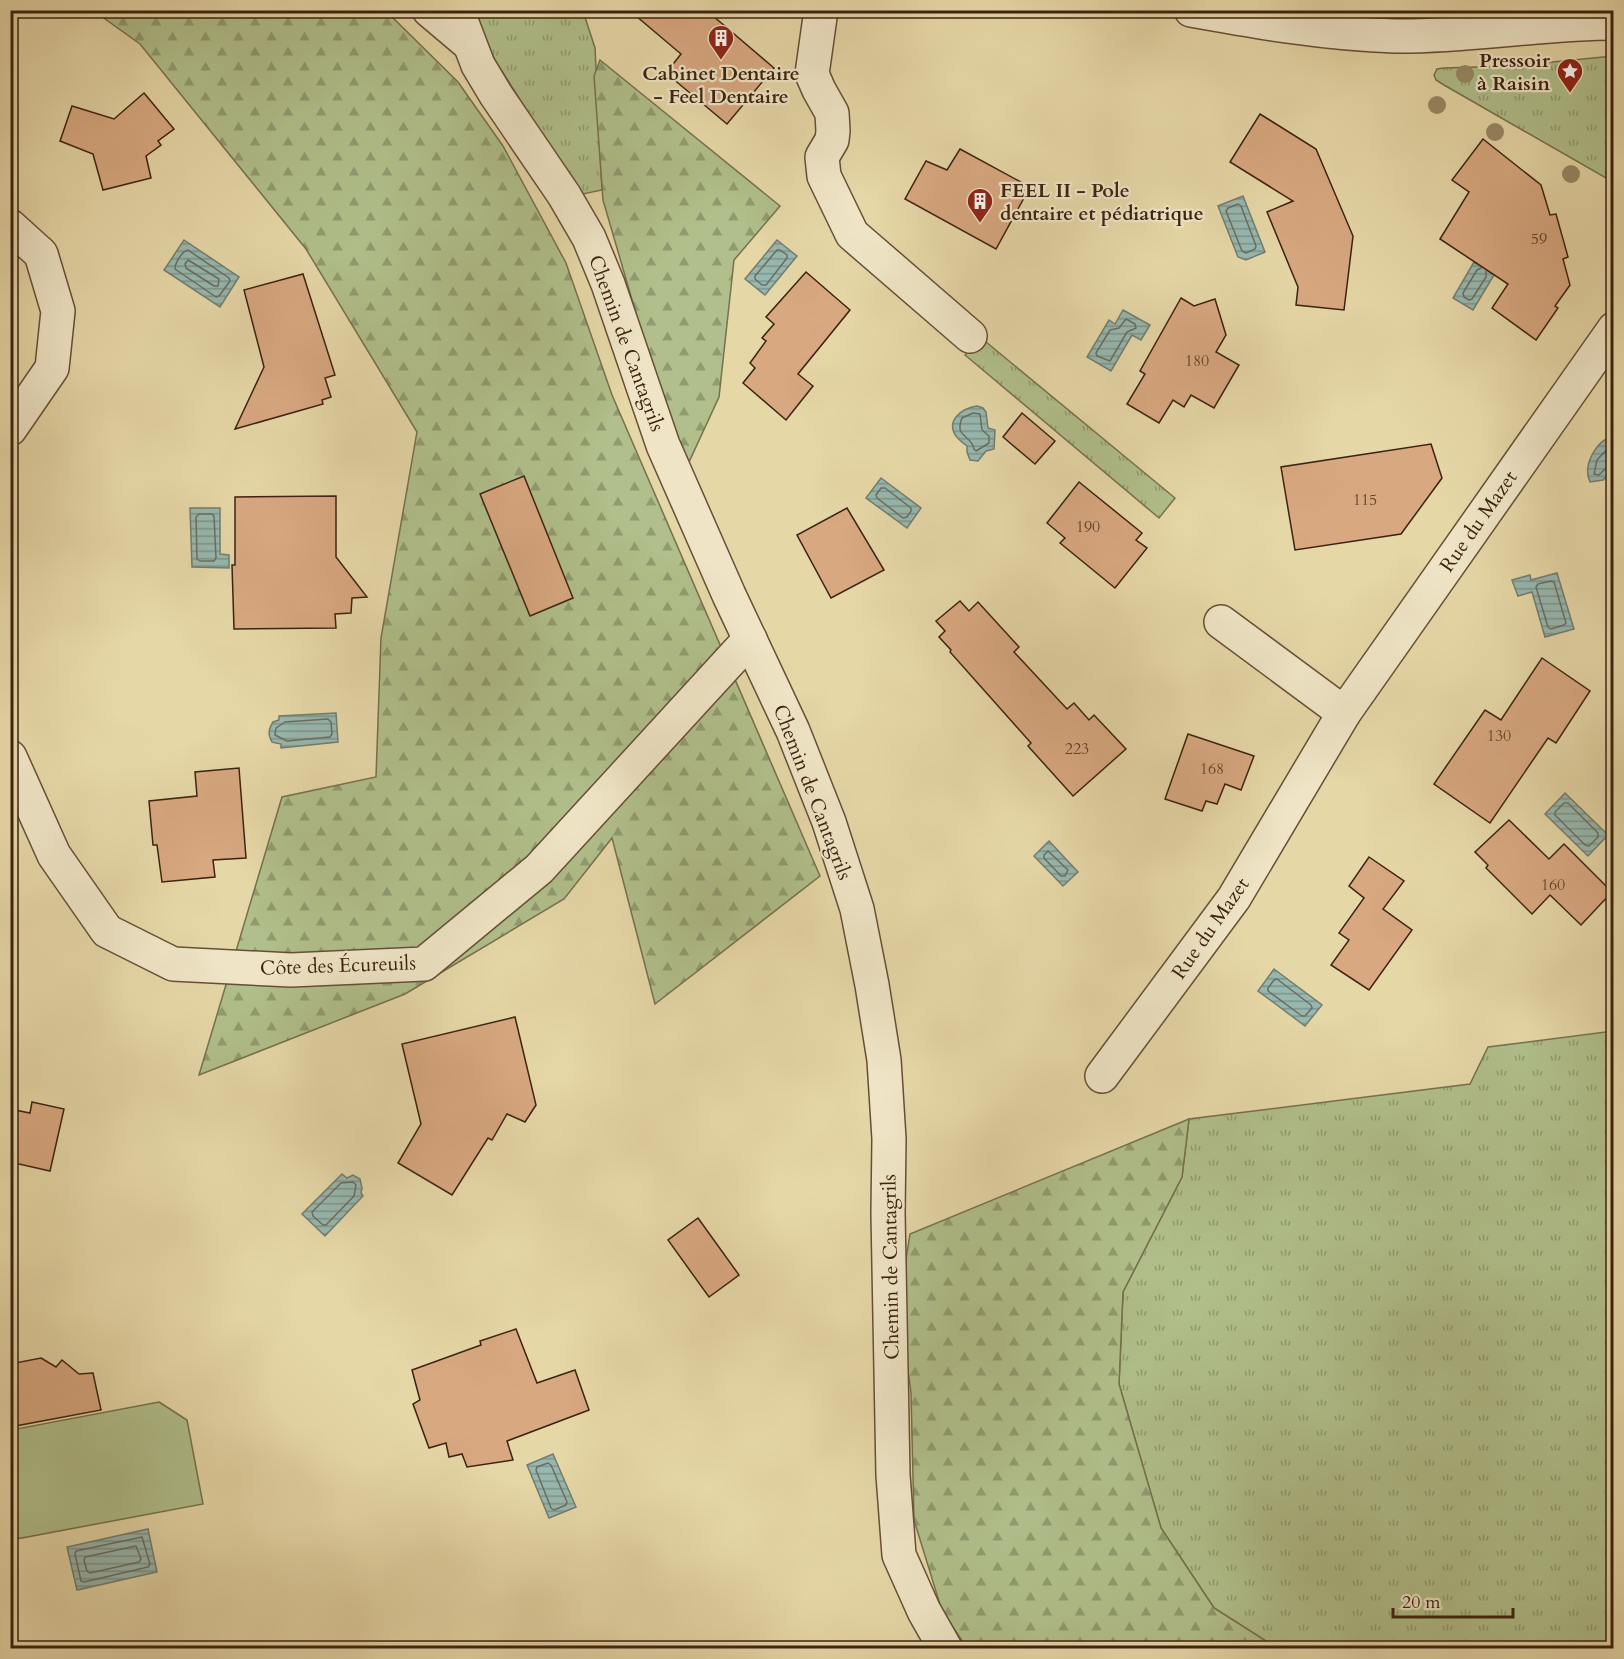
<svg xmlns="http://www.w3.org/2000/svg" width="1624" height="1659" font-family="Cardo,serif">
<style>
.grass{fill:url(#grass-tufts);stroke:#76704e;stroke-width:1.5}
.forest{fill:url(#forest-firs);stroke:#76704e;stroke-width:1.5}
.pitch{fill:#b0bf8b;stroke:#76704e;stroke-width:1.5}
.water{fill:url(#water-rules);stroke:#737c6f;stroke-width:1.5}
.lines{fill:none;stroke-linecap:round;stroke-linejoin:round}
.shore{stroke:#6a6d60;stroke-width:1.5}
.building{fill:#d8a880;stroke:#3c2210;stroke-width:1.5}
.minor-casing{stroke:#664f36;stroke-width:36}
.minor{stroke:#efe5c6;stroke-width:33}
.tree{fill:#988965}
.labels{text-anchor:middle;stroke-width:4.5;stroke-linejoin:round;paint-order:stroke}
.number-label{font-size:16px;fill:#63442c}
.poi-label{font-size:20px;font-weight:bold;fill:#3c2210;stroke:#efe5c6;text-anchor:end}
.street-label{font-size:20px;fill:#3c2210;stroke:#efe5c6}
</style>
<defs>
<pattern id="grass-tufts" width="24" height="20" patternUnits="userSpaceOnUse" patternTransform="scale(1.5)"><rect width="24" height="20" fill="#b0bf8b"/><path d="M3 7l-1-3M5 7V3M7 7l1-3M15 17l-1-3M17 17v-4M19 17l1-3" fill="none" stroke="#909b70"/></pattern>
<pattern id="forest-firs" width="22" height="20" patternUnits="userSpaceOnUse" patternTransform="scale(1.5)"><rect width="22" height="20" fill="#b0bf8b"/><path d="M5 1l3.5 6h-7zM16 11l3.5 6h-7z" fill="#909b70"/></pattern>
<pattern id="water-rules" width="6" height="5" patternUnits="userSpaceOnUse" patternTransform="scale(1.5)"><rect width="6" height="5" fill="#97b8af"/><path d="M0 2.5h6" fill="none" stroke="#7c958d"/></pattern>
</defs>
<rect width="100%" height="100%" fill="#e6d7a7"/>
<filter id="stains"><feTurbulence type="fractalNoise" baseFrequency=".00333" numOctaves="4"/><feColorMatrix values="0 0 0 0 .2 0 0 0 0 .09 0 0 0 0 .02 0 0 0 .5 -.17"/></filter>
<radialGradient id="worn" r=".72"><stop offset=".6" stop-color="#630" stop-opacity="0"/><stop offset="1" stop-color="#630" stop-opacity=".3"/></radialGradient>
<g class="grass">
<polygon points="474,11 583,11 595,48 602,190 583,194 541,133 493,57"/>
<polygon points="1613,56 1613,182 1444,85 1436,80 1434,75 1437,69 1444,68 1512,66"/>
<polygon points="980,337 1175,498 1159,518 965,355"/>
<polygon points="1613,1031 1613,1648 1277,1648 1214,1608 1161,1528 1119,1384 1123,1292 1182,1177 1189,1119 1470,1084 1488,1047"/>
</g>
<g class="forest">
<polygon points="94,11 386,11 458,82 503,146 566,263 612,395 820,876 655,1004 612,838 564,899 405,994 199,1075 282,797 376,777 381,638 417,432 306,249 140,44"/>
<polygon points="600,60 780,206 734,260 719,397 683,475 603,200 594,76"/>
<polygon points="1189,1119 1182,1177 1123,1292 1119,1384 1161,1528 1214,1608 1277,1648 967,1648 942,1611 914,1520 911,1393 899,1303 910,1234"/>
</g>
<polygon class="pitch" points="159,1402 187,1420 203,1504 11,1540 11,1430"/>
<g class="water">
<polygon points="1243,196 1265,252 1246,260 1238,257 1218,206"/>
<polygon points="184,240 239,277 220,307 164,270"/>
<polygon points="777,240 797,256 765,295 745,279"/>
<polygon points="1474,262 1476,264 1478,262 1493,269 1491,273 1494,275 1473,310 1453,298"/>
<polygon points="1123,310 1150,325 1141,340 1132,335 1111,371 1087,357 1109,320 1115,324"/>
<path d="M977,406L983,408L986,412L988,428L995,430L994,449L986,451L978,461L970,460L967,452V446C963,443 959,440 956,436C945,420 963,408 977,406Z"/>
<path d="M1613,436V469L1603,480L1590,482C1582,465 1596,441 1613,436Z"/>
<polygon points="881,478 921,508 907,528 866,498"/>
<polygon points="190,508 220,508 220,554 229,555 229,568 192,567"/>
<polygon points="1557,573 1574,629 1545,637 1532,592 1518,596 1512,580 1530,575 1531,580"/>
<path d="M336,713L338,742L281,748V744L272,742C268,735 268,730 273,722L279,720V716Z"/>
<polygon points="1565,793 1608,835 1588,856 1545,814"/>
<polygon points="1049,841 1078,872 1063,886 1034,856"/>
<polygon points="1274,969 1322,1005 1305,1026 1258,991"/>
<polygon points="342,1174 347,1178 353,1175 360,1179 362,1188 361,1193 363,1196 325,1236 302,1214"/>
<polygon points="553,1454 576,1507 549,1518 527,1465"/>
<polygon points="148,1529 157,1572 77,1590 67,1547"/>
</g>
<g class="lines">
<g class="shore">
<polygon points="1238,204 1241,206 1256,246 1255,249 1246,253 1242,251 1226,211 1228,208"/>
<path d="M188,250L229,278L230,281L219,296L216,297L175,269C175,263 182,251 188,250Z"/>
<polygon points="777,250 780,250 787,255 787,258 766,285 762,285 755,279 755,276"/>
<polygon points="188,260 219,279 218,286 214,286 186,268 185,264"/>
<polyline points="1481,268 1477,270 1463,293 1464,297 1469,300 1472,299 1486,277 1486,271"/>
<polygon points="1126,319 1135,324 1136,328 1127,332 1110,361 1097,356 1096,353 1110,330 1119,328"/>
<path d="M973,413L980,414L982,430L989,436V443L976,451L974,449C971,434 954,438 962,418Z"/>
<polyline points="1614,442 1597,460 1594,474 1599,475 1608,466 1614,465"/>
<polygon points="881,488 885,488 911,508 911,511 907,517 903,518 877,498 876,495"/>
<polygon points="199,514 212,514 214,516 216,558 214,561 200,561 197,559 196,517"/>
<polygon points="1551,581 1554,582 1566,623 1564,625 1551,629 1548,627 1536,587 1538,584"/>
<polygon points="328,719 331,722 332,734 330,737 287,741 275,735 276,728 285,722"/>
<polygon points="1564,803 1568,803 1598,833 1598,837 1589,846 1585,845 1555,815 1555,812"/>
<polygon points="1048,851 1068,870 1065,876 1061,876 1044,858 1044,855"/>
<polygon points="1277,979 1311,1005 1312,1008 1305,1016 1302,1016 1268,991 1268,988 1274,980"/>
<polygon points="353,1182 356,1185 354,1196 326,1225 323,1225 313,1216 312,1212 341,1183"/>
<polygon points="548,1463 551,1465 567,1502 566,1505 554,1510 551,1508 536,1470 537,1467"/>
<polygon points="142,1537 150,1564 148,1567 84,1582 81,1581 75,1554 76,1551"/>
<polygon points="136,1546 141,1559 139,1562 90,1573 87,1571 84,1560 85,1557"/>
</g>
</g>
<g class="building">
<polygon points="629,10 706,10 774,68 727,124 666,73 681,54"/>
<polygon points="144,93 174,129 158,141 161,145 146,156 151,178 103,190 93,154 60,141 72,106 114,119"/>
<polygon points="1260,114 1316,149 1353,236 1344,310 1296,305 1298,287 1267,212 1293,201 1230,162"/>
<polygon points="1483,139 1541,185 1550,215 1556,214 1568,257 1563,259 1570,285 1555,306 1558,308 1536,340 1492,308 1508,284 1440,239 1469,192 1452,180"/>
<polygon points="960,149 1030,187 996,249 905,199 926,161 947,170"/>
<polygon points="806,272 850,310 798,374 813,386 786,420 743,383 755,368 750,363 766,341 762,338 774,324 766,317"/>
<polygon points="303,274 335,375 325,378 331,397 322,400 323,404 235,429 264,367 244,290"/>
<polygon points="1181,298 1194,306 1215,299 1226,335 1216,352 1239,365 1214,408 1191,395 1184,407 1173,400 1159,423 1127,404 1145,374 1140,371"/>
<polygon points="1022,413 1055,441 1035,464 1003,437"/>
<polygon points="1431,444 1442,478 1401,534 1295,550 1281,467"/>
<polygon points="524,476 573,598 530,616 480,494"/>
<polygon points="1079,482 1142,533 1136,540 1147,548 1115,588 1060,543 1065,538 1047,523"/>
<polygon points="336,496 336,557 367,597 352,598 351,613 335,614 336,628 234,629 232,565 235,565 235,497"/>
<polygon points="847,508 884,570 831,598 797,535"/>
<polygon points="960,601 969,611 978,602 1019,647 1014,652 1067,709 1074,703 1089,720 1094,715 1126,749 1073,796 1028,746 1031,743 950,652 951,650 939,637 945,631 936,621"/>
<polygon points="1542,658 1590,691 1556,743 1548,738 1490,823 1434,784 1485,710 1501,720"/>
<polygon points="1188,734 1254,756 1241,790 1225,784 1217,804 1206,801 1202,811 1165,799"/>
<polygon points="239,768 246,858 213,860 215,877 162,882 157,845 153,845 149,801 197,796 195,772"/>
<polygon points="1509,820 1549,859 1564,844 1612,892 1581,925 1550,895 1532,914 1486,868 1488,865 1475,852"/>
<polygon points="1369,857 1404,881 1383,909 1412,930 1369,990 1331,965 1349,940 1339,933 1364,898 1349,886"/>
<polygon points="515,1017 536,1105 525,1122 507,1114 492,1140 488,1138 452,1195 398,1163 421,1124 402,1044"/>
<polygon points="32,1102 64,1109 50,1171 10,1162 10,1109 30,1113"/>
<polygon points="698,1218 739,1275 709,1297 668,1240"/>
<polygon points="516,1329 537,1383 575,1370 589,1410 507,1441 513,1460 467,1467 462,1454 449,1457 446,1443 429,1448 413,1404 420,1400 412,1370 481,1345 480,1341"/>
<polygon points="41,1358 56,1367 62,1360 79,1374 93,1373 101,1410 10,1427 10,1364"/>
</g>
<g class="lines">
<g class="minor-casing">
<g id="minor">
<polyline points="429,10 468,43"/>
<polyline points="457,10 478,65 496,95 564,195 589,238 608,284 663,445 729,595 793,731 829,822 857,909 872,985 884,1060 889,1139 888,1213 893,1475 899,1555 924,1611 945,1648"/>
<polyline points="821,10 812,74 819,90 832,113 833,131 832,140 822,157 824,176 852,234 970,336"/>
<path d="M1191,10C1258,22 1326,34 1395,36C1468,37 1540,23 1614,23"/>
<polyline points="10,226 41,254 58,311 52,368 10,429"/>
<polyline points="1221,622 1344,713"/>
<polyline points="10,757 54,855 107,931 173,964 291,970 424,964 539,869 750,639"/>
<polyline points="1102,1076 1234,898 1344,713 1614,329"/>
</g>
</g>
<use href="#minor" class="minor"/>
</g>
<g class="tree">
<circle cx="1465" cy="74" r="9"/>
<circle cx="1437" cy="105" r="9"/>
<circle cx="1495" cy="132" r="9"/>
<circle cx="1571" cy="174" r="9"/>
</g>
<defs>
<g id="building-pin" transform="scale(1.35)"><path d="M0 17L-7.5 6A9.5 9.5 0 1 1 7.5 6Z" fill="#8f2418" stroke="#efe5c6"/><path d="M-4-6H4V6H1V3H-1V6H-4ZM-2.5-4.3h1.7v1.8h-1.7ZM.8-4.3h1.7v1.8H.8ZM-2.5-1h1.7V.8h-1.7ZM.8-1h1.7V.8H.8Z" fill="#fff"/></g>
<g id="sight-pin" transform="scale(1.35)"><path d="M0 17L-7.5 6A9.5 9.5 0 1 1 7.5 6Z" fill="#8f2418" stroke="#efe5c6"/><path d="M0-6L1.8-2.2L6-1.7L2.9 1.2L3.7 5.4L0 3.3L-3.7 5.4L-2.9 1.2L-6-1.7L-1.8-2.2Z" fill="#fff"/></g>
</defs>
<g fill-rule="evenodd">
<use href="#building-pin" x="721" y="38"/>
<use href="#sight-pin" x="1570" y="71"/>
<use href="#building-pin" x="980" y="201"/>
</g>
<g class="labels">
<g class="number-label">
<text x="1539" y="244">59</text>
<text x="1197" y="366">180</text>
<text x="1365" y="505">115</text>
<text x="1088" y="532">190</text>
<text x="1499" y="741">130</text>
<text x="1077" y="754">223</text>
<text x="1212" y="774">168</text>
<text x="1553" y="890">160</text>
</g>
<g class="poi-label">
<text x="1550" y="67">Pressoir<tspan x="1550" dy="23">à Raisin</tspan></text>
<text x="721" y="80" text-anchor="middle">Cabinet Dentaire<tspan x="721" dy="23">- Feel Dentaire</tspan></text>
<text x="1000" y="197" text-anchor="start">FEEL II - Pole<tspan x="1000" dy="23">dentaire et pédiatrique</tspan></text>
</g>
<g class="street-label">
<text transform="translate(627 343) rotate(70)" y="7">Chemin de Cantagrils</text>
<text transform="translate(1478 521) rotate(-55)" y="7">Rue du Mazet</text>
<text transform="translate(813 792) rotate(69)" y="7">Chemin de Cantagrils</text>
<text transform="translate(1210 928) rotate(-55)" y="7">Rue du Mazet</text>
<text transform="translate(338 965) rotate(-2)" y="7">Côte des Écureuils</text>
<text transform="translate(890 1267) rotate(-91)" y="7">Chemin de Cantagrils</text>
</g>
</g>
<rect width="1624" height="1659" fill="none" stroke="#e6d7a7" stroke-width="36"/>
<rect x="12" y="12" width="1600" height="1635" fill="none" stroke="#3c2210" stroke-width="3"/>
<rect x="18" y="18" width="1588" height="1623" fill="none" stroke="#3c2210" stroke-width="1.5"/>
<path d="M1393 1608v9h120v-9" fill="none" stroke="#3c2210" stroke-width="3"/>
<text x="1402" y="1608" font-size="18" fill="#3c2210" stroke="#efe5c6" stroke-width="4.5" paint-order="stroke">20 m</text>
<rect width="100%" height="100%" filter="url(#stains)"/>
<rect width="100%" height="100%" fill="url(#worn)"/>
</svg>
